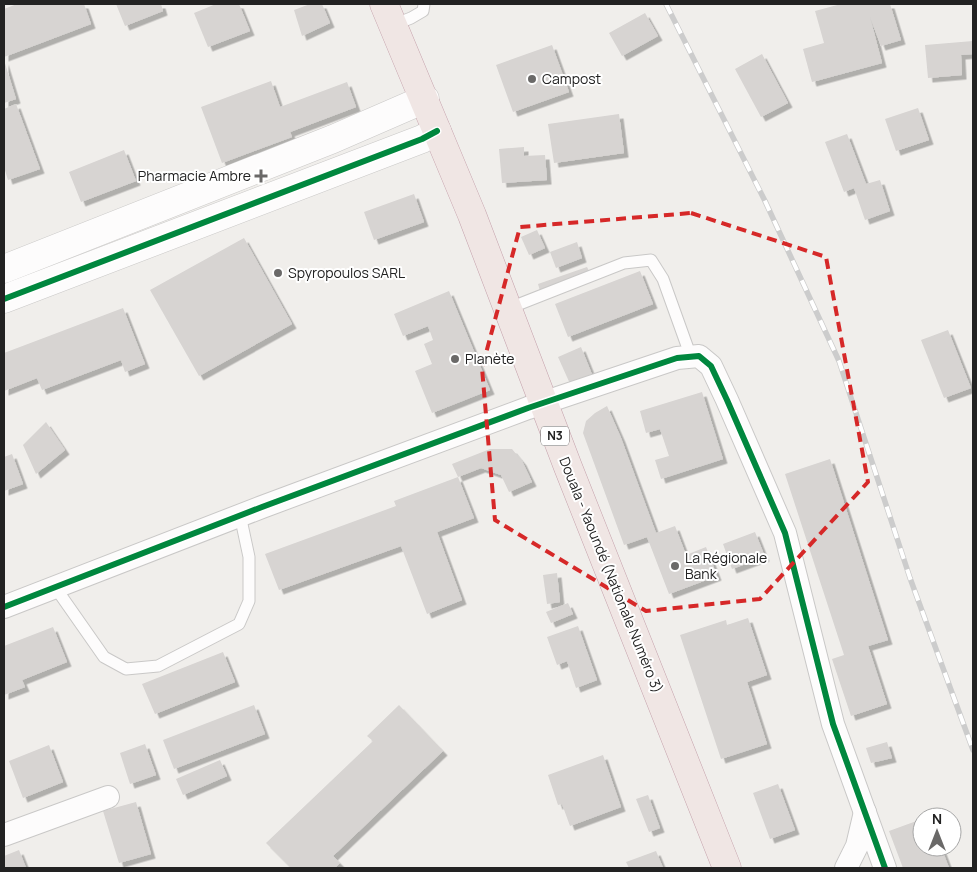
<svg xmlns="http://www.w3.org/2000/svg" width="977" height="872" font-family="Manrope,sans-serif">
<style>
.building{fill:#d7d4d2;filter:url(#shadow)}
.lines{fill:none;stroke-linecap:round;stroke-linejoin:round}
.service-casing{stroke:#c9c8c7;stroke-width:13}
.minor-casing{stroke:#c9c8c7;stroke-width:24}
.tertiary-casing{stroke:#c9c8c7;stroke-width:29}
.trunk-casing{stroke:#c5a2ac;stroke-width:29}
.service{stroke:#fdfcfc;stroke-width:11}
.minor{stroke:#fdfcfc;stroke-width:22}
.tertiary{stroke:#fdfcfc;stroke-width:28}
.trunk{stroke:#f0e6e4;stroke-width:28}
.rail-casing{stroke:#ccc;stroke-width:5.5}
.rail{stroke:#fff;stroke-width:4;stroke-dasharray:11;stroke-linecap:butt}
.cycleway-casing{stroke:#fff;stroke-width:9}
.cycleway{stroke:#00873e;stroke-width:6}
.marked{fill:none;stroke:#d62828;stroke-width:4;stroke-dasharray:10 6;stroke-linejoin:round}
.poi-dot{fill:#6a6968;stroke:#fff;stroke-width:2}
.labels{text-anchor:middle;stroke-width:4;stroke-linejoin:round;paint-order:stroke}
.shield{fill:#fff;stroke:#646464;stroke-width:1}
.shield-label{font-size:12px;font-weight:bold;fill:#222}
.poi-label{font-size:14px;fill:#222;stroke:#fff;text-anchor:start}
.street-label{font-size:14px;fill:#222;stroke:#fff}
</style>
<defs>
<filter id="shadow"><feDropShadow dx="4.5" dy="4.5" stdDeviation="0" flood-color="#0004"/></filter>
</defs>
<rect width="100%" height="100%" fill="#f0eeeb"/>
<g class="building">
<polygon points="17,4 84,4 91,24 4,57 4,9"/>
<polygon points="116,4 161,4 163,11 125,26"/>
<polygon points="216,4 239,4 250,31 208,47 194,13"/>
<polygon points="310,4 322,4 330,23 302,36 294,10"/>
<polygon points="841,4 890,4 901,40 881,46 870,17 882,63 812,82 803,49 824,43 815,11"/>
<polygon points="645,13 658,36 622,56 609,33"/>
<polygon points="973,41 973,54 961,55 962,75 928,78 925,45"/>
<polygon points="552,45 569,92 513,112 496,65"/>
<polygon points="762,54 788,103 761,117 735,69"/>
<polygon points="4,60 16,99 4,103"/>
<polygon points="271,81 280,107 347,82 356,107 290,132 292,137 222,163 201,107"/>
<polygon points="16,104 40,169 8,180 4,167 4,109"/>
<polygon points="918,108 929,140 896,151 885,119"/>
<polygon points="619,114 624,153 554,163 548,124"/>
<polygon points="847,134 866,184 880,180 890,211 865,220 854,188 844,192 825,142"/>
<polygon points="524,147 524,156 545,155 547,180 502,183 499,149"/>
<polygon points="124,150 136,181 81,202 69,172"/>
<polygon points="414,194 424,222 374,240 364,212"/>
<polygon points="537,230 545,248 529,255 521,237"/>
<polygon points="244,238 292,324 199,376 150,290"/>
<polygon points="577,242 582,258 556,268 550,252"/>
<polygon points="587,267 590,273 540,291 538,284"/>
<polygon points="640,271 653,304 568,337 555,304"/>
<polygon points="449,291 490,390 432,413 415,371 432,364 424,344 433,340 428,326 403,336 394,314"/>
<polygon points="123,308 145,364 125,372 121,360 42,390 37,378 4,391 4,353"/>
<polygon points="948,330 971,388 944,398 921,340"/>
<polygon points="581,347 593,377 571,386 558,357"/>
<polygon points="702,392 723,459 661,479 655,460 669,456 660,429 646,433 640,411"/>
<polygon points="607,406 621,438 656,533 675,526 686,555 706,547 717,576 669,594 647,537 624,545 583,433 586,421 595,413"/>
<polygon points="46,422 65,450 36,474 23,445"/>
<polygon points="490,449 512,449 522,461 532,482 509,492 501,475 481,468 458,477 452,464"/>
<polygon points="12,454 23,484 4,491 4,457"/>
<polygon points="830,459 888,640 868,646 887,704 851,716 832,659 844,655 785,474"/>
<polygon points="458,477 474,518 437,532 462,600 427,614 401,546 279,590 265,554 396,506 394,501"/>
<polygon points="755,532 765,557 732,569 723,544"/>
<polygon points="557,573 560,602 547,604 543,575"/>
<polygon points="568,603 573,614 551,623 546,612"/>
<polygon points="748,618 767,675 747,682 767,744 721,759 680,635 726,620 727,625"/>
<polygon points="578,626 597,680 576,688 567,661 557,665 547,637"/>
<polygon points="53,627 67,662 22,680 25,687 4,695 4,646"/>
<polygon points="223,652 235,682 155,714 142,684"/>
<polygon points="254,705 265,734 174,769 163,740"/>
<polygon points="399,705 443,751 333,856 340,863 335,868 291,868 266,843 373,741 367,736"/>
<polygon points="887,742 892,758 871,763 866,748"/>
<polygon points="145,744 156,775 130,784 120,753"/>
<polygon points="49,745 63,782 23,798 9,761"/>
<polygon points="603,755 621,807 570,826 562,804 558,805 548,775"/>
<polygon points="220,760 227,776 183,795 176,779"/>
<polygon points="778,784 795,830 770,839 753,793"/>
<polygon points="648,795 660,828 649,832 636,799"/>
<polygon points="136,802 151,854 119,863 103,811"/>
<polygon points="922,819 922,847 941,847 949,868 903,868 889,831"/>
<polygon points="19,850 26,868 4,868 4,856"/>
<polygon points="656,851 663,868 629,868 626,862"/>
</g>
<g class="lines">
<g class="service-casing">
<g id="service">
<polyline points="393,25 411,18 423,11 424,4"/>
<polyline points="507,309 624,263 651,260 663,279 691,357"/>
<polyline points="55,587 104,657 126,669 158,666 239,624 249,601 249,557 240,515"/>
</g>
</g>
<g class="minor-casing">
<g id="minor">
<polyline points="4,607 262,507 528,408 677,358 699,356 711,366 727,400 785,533 833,724 885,868"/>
<polyline points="4,835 108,797"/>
<polyline points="846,868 857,846 865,812"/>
</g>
</g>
<g class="tertiary-casing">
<g id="tertiary">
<polyline points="4,269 333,139 425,99"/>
<polyline points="4,299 422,139 437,131"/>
</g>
</g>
<g class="trunk-casing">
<polyline id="trunk" points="384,4 472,215 568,467 727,868"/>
</g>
<use href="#service" class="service"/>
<use href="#minor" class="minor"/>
<use href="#tertiary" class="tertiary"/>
<use href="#trunk" class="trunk"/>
<g class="rail-casing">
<polyline id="rail" points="666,4 765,201 839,361 910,578 973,750"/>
</g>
<use href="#rail" class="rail"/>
<g class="cycleway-casing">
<g id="cycleway">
<polyline points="4,299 422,139 437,131"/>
<polyline points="4,607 262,507 528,408 677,358 699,356 711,366 727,400 785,533 833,724 885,868"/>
</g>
</g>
<use href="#cycleway" class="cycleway"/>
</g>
<path class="marked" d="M691,213L826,257L868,482L760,599L646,611L495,520L482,368L520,227Z"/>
<g class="poi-dot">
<circle cx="532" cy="79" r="5"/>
<path d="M258.5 168.5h5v5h5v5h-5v5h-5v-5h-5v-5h5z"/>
<circle cx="278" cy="273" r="5"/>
<circle cx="455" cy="359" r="5"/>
<circle cx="675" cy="566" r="5"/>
</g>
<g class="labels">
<rect class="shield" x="541" y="426.5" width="28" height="19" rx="4"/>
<g class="shield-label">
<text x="555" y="440">N3</text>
</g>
<g class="poi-label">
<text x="542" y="84">Campost</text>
<text x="251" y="181" text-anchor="end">Pharmacie Ambre</text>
<text x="288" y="278">Spyropoulos SARL</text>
<text x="465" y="364">Planète</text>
<text x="685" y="563">La Régionale<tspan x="685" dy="16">Bank</tspan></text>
</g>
<g class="street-label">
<text transform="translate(611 575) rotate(68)" y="5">Douala - Yaoundé (Nationale Numéro 3)</text>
</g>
</g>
<rect width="977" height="872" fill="none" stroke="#222222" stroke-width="10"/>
<g transform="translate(937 832)"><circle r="24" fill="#ffffff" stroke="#a7a7a7"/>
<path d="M0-4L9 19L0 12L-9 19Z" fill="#6a6968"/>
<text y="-8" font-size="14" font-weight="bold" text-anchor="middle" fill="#222222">N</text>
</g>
</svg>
